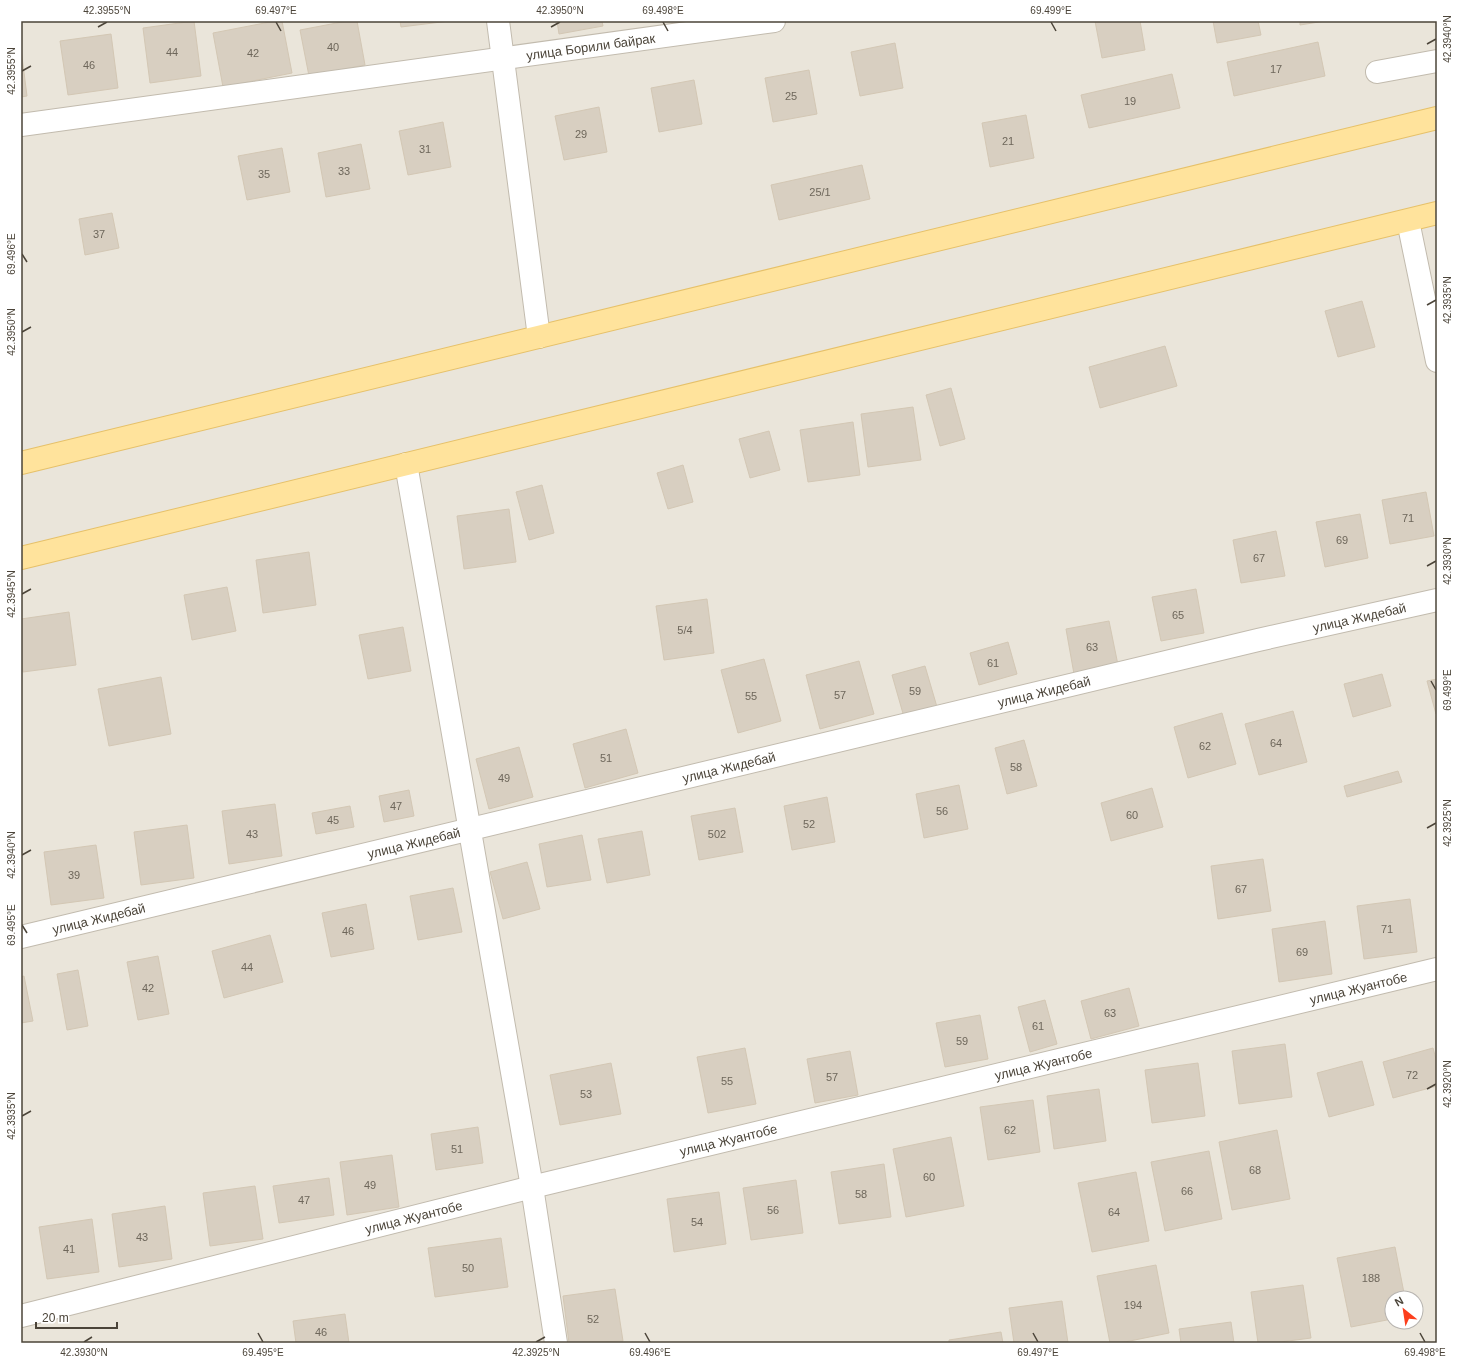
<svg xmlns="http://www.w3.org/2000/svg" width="1458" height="1364" font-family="Helvetica,sans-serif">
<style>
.residential{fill:#eae5da;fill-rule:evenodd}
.building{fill:#d8cfc1;stroke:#d3c7b4}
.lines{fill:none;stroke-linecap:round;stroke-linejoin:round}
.minor-casing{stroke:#c2bbae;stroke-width:24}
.major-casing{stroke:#e6c16a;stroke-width:24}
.minor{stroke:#fff;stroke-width:22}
.major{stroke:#ffe39c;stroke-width:22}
.ticks{fill:none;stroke:#4b4439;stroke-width:1.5}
.labels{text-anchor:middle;stroke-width:3.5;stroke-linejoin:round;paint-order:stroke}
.number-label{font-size:11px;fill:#6e675b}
.street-label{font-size:13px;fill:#4b4439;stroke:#fff}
.neatline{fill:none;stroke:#4b4439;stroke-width:1.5}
.ticks-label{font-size:10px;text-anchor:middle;fill:#4b4439}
</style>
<rect width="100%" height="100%" fill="#f6f3ec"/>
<path class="residential" d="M21,21H1437V1343H21ZM1392,1298H1416V1322H1392Z"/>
<g class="building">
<polygon points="194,21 201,76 150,83 143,28"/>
<polygon points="275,21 282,21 292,73 223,87 213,33"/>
<polygon points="347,21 357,21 365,65 309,76 300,30"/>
<polygon points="400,21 449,21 401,27"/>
<polygon points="557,21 602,21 603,26 559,34"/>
<polygon points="1095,21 1140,21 1145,50 1102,58"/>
<polygon points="1213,21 1258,21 1261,35 1217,43"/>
<polygon points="1300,21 1325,21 1300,25"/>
<polygon points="111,34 118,88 68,95 60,41"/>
<polygon points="1318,42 1325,76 1234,96 1227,62"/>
<polygon points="895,43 903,88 860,96 851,52"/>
<polygon points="21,49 27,96 21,97"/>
<polygon points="809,70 817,114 773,122 765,78"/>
<polygon points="1172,74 1180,108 1089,128 1081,95"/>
<polygon points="694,80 702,124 659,132 651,88"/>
<polygon points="599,107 607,152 564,160 555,116"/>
<polygon points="1026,115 1034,158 990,167 982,123"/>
<polygon points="443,122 451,167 408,175 399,131"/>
<polygon points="361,144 370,189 326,197 318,153"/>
<polygon points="282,148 290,192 247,200 238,156"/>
<polygon points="862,165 870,199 779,220 771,185"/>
<polygon points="112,213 119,248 85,255 79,219"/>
<polygon points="1362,301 1375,347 1338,357 1325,311"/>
<polygon points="1165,346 1177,386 1100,408 1089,367"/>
<polygon points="951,388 965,439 940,446 926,395"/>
<polygon points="913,407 921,460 868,467 861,414"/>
<polygon points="853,422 860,475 808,482 800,430"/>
<polygon points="769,431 780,470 750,478 739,439"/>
<polygon points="683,465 693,502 668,509 657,473"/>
<polygon points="542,485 554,533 529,540 516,492"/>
<polygon points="1426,492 1434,536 1390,544 1382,500"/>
<polygon points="509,509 516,562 464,569 457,516"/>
<polygon points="1360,514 1368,558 1325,567 1316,522"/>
<polygon points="1276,531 1285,576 1241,583 1233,540"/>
<polygon points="309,552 316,605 263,613 256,560"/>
<polygon points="227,587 236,631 192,640 184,595"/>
<polygon points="1196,589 1204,633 1161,641 1152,597"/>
<polygon points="707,599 714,653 664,660 656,606"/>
<polygon points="69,612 76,665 23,672 21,656 21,619"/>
<polygon points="1109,621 1118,665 1074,674 1066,629"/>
<polygon points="403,627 411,671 368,679 359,635"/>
<polygon points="1008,642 1017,674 979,685 970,653"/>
<polygon points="764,659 781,721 738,733 721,670"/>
<polygon points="859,661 874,714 820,729 806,675"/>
<polygon points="925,666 937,707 904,717 892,675"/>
<polygon points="1382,674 1391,706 1353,717 1344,684"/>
<polygon points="161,677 171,734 109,746 98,689"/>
<polygon points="1437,679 1437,714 1436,714 1427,681"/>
<polygon points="1293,711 1307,762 1259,775 1245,724"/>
<polygon points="1222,713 1236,764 1188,778 1174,727"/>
<polygon points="626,729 638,773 585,788 573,744"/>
<polygon points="1024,740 1037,786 1007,794 995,748"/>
<polygon points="519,747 533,797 489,809 476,759"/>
<polygon points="1398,771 1402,782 1347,797 1344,786"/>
<polygon points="959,785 968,829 924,838 916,794"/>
<polygon points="1152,788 1163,827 1111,841 1101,803"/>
<polygon points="409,790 414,816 384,822 379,796"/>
<polygon points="827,797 835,842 792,850 784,806"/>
<polygon points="275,804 282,856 229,864 222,811"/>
<polygon points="350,806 354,827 316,834 312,813"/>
<polygon points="735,808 743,852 699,860 691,816"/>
<polygon points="187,825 194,878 141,885 134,832"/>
<polygon points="642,831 650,875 607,883 598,839"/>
<polygon points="582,835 591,880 547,887 539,844"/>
<polygon points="96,845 104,898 51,905 44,852"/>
<polygon points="1263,859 1271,911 1218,919 1211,866"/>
<polygon points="527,862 540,909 503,919 490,872"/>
<polygon points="453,888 462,932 418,940 410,896"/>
<polygon points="1410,899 1417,952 1364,959 1357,906"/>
<polygon points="366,904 374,949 331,957 322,913"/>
<polygon points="1325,921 1332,974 1279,982 1272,929"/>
<polygon points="270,935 283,982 224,998 212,951"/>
<polygon points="158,956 169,1014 138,1020 127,962"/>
<polygon points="78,970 88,1026 67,1030 57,974"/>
<polygon points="24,976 33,1021 21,1023 21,977"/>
<polygon points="1129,988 1139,1026 1091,1039 1081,1001"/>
<polygon points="1045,1000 1057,1044 1030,1052 1018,1007"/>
<polygon points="980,1015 988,1059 945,1067 936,1023"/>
<polygon points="1285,1044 1292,1097 1239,1104 1232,1051"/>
<polygon points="745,1048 756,1104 708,1113 697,1057"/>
<polygon points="1433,1048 1437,1063 1437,1086 1393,1098 1383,1062"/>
<polygon points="850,1051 858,1095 815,1103 807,1059"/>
<polygon points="1362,1061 1374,1105 1329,1117 1317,1073"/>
<polygon points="611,1063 621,1114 560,1125 550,1075"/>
<polygon points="1198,1063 1205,1116 1152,1123 1145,1070"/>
<polygon points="1099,1089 1106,1141 1054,1149 1047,1096"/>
<polygon points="1033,1100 1040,1152 988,1160 980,1107"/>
<polygon points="478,1127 483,1163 436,1170 431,1134"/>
<polygon points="1277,1130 1290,1199 1232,1210 1219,1142"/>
<polygon points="951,1137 964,1206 906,1217 893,1149"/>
<polygon points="1209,1151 1222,1219 1165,1231 1151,1162"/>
<polygon points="392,1155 399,1207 347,1215 340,1162"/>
<polygon points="884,1164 891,1217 839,1224 831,1172"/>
<polygon points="1136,1172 1149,1241 1092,1252 1078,1183"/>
<polygon points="329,1178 334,1215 279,1223 273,1186"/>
<polygon points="796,1180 803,1233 751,1240 743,1188"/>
<polygon points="255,1186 263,1239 210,1246 203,1193"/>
<polygon points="719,1192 726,1244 674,1252 667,1199"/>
<polygon points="165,1206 172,1259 119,1267 112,1214"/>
<polygon points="92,1219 99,1272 47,1279 39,1227"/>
<polygon points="501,1238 508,1287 435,1297 428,1248"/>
<polygon points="1395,1247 1405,1298 1392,1298 1392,1319 1351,1327 1337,1258"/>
<polygon points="1156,1265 1169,1333 1120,1343 1110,1343 1097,1276"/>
<polygon points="1303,1285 1311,1338 1273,1343 1258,1343 1251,1292"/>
<polygon points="615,1289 623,1341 569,1343 563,1296"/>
<polygon points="1062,1301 1068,1343 1014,1343 1009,1308"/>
<polygon points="345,1314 349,1343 296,1343 293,1321"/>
<polygon points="1231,1322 1234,1343 1181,1343 1179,1329"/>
<polygon points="1001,1332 1003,1343 949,1343 949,1340"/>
</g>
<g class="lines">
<g class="minor-casing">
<g id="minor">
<polyline points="498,21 539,337"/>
<polyline points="1377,72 1437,61"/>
<path id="s1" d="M21,125L774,21"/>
<polyline points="1408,221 1437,361"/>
<polyline points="406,464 532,1187 556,1343"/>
<path id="s2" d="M21,937L1258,640L1437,600"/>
<path id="s3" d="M21,1316L532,1187L1437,969"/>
</g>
</g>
<g class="major-casing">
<g id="major">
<polyline points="21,463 1437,118"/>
<polyline points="21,558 1437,213"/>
</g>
</g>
<use href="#minor" class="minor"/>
<use href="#major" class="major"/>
</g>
<path class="ticks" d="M276,22L281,31M663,22L668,31M1051,22L1056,31M98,27L107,22M551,27L560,22M1427,44L1436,39M22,71L31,66M22,254L27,262M1427,305L1436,300M22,332L31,327M1427,566L1436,561M22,594L31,589M1431,681L1436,690M1427,828L1436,823M22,855L31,850M22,925L27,933M1427,1089L1436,1084M22,1116L31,1111M258,1333L263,1342M645,1333L650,1342M1033,1333L1038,1342M1420,1333L1425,1342M84,1342L92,1337M536,1342L545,1337"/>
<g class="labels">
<g class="number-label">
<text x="333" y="51">40</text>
<text x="172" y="56">44</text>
<text x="253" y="57">42</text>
<text x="89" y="69">46</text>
<text x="1276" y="73">17</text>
<text x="791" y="100">25</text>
<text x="1130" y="105">19</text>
<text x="581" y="138">29</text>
<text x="1008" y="145">21</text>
<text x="425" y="153">31</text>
<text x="344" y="175">33</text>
<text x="264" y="178">35</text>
<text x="820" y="196">25/1</text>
<text x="99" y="238">37</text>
<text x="1408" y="522">71</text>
<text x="1342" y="544">69</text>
<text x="1259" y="562">67</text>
<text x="1178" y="619">65</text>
<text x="685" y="634">5/4</text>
<text x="1092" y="651">63</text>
<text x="993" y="667">61</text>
<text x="915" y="695">59</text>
<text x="840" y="699">57</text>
<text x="751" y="700">55</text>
<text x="1276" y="747">64</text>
<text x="1205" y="750">62</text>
<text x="606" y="762">51</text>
<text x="1016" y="771">58</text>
<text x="504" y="782">49</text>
<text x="396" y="810">47</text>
<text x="942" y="815">56</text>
<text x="1132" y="819">60</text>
<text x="333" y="824">45</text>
<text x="809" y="828">52</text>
<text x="252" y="838">43</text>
<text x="717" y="838">502</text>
<text x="74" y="879">39</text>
<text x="1241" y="893">67</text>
<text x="1387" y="933">71</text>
<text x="348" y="935">46</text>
<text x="1302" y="956">69</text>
<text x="247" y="971">44</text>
<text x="148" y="992">42</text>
<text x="1110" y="1017">63</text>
<text x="1038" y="1030">61</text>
<text x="962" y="1045">59</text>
<text x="1412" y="1079">72</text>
<text x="832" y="1081">57</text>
<text x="727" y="1085">55</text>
<text x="586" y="1098">53</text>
<text x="1010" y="1134">62</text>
<text x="457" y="1153">51</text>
<text x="1255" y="1174">68</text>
<text x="929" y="1181">60</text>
<text x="370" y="1189">49</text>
<text x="1187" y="1195">66</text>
<text x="861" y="1198">58</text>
<text x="304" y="1204">47</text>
<text x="773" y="1214">56</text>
<text x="1114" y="1216">64</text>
<text x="697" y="1226">54</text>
<text x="142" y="1241">43</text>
<text x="69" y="1253">41</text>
<text x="468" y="1272">50</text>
<text x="1371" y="1282">188</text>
<text x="1133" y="1309">194</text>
<text x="593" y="1323">52</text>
<text x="321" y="1336">46</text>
</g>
<g class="street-label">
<text dy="5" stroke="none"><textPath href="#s1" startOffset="575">улица Борили байрак</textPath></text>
<text dy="5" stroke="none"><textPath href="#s2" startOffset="1376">улица Жидебай</textPath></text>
<text dy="5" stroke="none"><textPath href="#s2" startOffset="1052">улица Жидебай</textPath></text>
<text dy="5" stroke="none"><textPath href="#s2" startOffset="728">улица Жидебай</textPath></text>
<text dy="5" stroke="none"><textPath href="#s2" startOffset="404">улица Жидебай</textPath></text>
<text dy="5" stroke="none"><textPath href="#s2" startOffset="80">улица Жидебай</textPath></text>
<text dy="5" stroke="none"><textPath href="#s3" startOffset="1377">улица Жуантобе</textPath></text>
<text dy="5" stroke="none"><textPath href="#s3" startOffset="1053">улица Жуантобе</textPath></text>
<text dy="5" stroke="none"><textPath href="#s3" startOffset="729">улица Жуантобе</textPath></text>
<text dy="5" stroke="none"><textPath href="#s3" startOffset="405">улица Жуантобе</textPath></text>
</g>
</g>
<rect width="1458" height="1364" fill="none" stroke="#ffffff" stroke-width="44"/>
<g transform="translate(1404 1310) rotate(330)"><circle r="19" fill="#ffffff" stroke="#b7b4b0"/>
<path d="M0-3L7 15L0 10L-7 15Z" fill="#fc3f1d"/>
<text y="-6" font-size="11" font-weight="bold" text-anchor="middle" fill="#4b4439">N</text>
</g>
<path d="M36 1322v6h81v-6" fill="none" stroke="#4b4439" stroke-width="2"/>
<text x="42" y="1322" font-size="12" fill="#4b4439" stroke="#ffffff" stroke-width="3" paint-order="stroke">20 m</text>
<rect x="22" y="22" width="1414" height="1320" class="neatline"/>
<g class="ticks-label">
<text x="107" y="14">42.3955°N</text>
<text x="276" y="14">69.497°E</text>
<text x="560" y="14">42.3950°N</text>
<text x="663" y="14">69.498°E</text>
<text x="1051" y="14">69.499°E</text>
<text transform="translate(1447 39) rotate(-90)" y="4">42.3940°N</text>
<text transform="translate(11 71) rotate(-90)" y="4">42.3955°N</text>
<text transform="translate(11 254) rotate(-90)" y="4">69.496°E</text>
<text transform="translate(1447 300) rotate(-90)" y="4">42.3935°N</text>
<text transform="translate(11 332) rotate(-90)" y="4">42.3950°N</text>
<text transform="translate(1447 561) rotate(-90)" y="4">42.3930°N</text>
<text transform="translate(11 594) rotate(-90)" y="4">42.3945°N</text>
<text transform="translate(1447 690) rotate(-90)" y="4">69.499°E</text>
<text transform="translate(1447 823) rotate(-90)" y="4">42.3925°N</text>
<text transform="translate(11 855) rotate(-90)" y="4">42.3940°N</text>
<text transform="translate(11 925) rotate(-90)" y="4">69.495°E</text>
<text transform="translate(1447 1084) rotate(-90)" y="4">42.3920°N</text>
<text transform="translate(11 1116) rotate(-90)" y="4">42.3935°N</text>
<text x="84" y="1356">42.3930°N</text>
<text x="263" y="1356">69.495°E</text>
<text x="536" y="1356">42.3925°N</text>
<text x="650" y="1356">69.496°E</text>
<text x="1038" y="1356">69.497°E</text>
<text x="1425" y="1356">69.498°E</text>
</g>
</svg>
